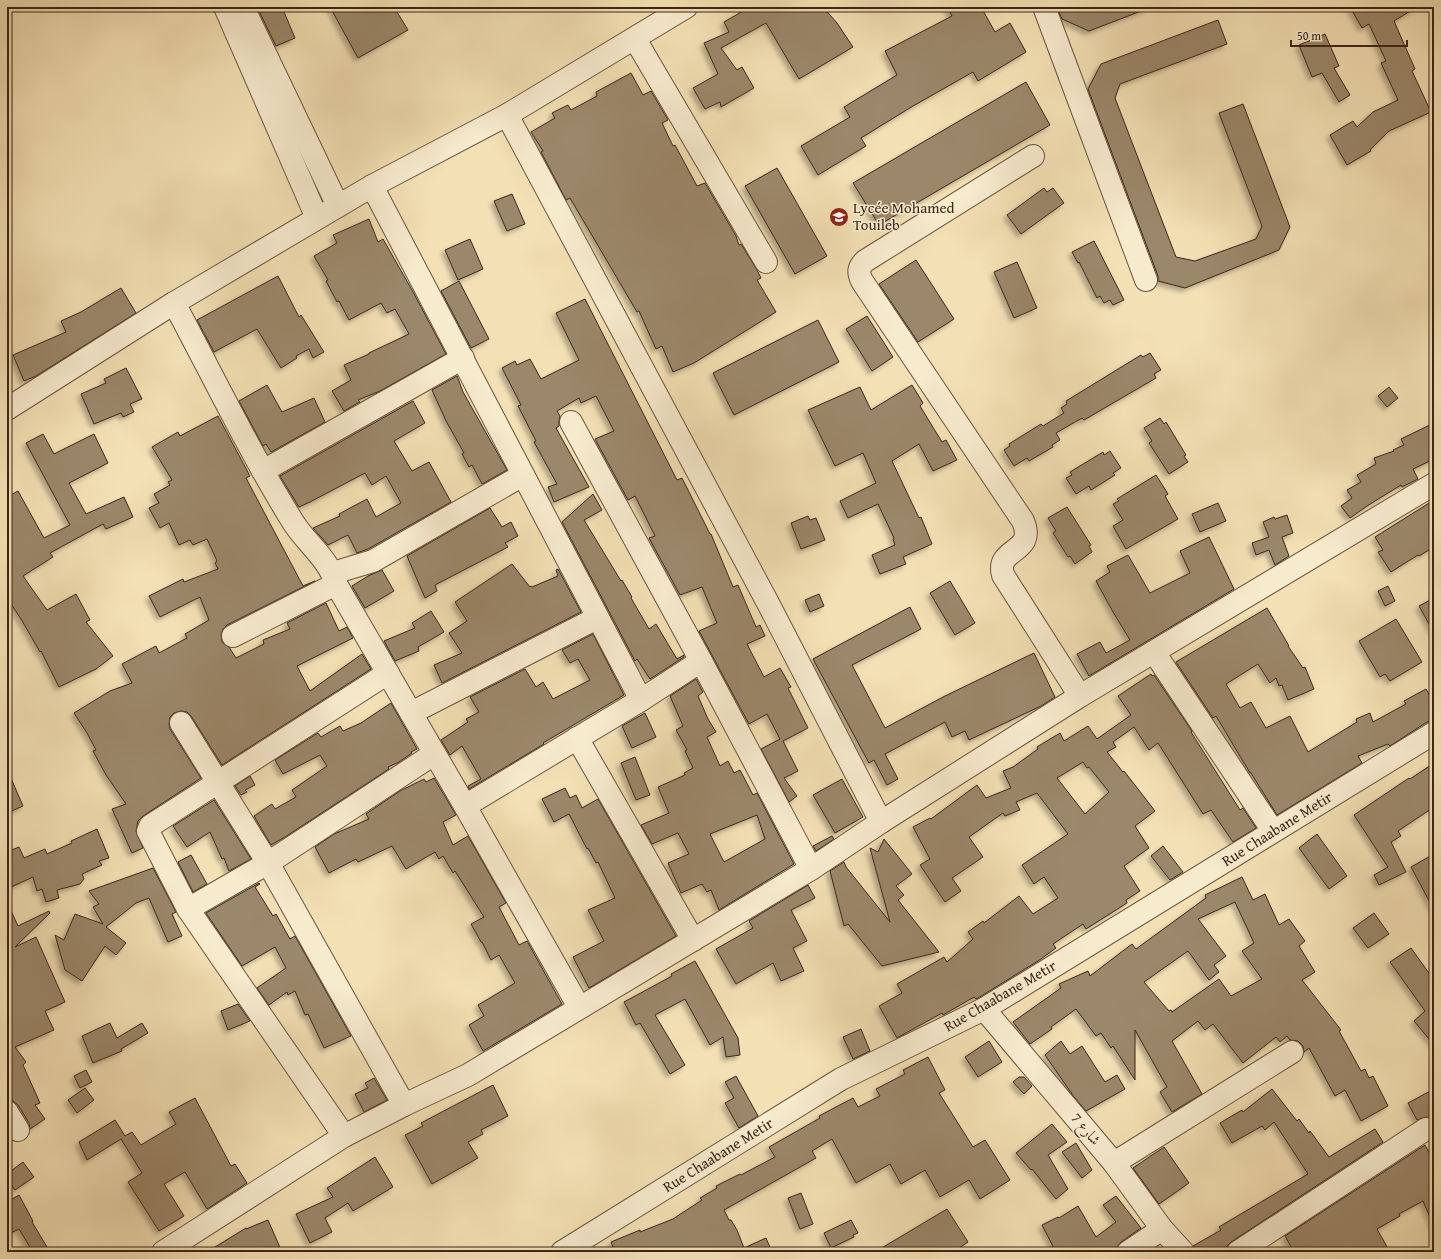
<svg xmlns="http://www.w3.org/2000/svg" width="1441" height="1259" font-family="'Gentium Book Plus',Amiri,serif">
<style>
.building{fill:#9b876a;stroke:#3c2619;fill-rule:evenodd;filter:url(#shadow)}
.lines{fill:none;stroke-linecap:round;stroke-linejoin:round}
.minor-casing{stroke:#6a5440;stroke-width:24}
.minor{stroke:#f7ebce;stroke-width:22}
.labels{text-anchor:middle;stroke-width:3;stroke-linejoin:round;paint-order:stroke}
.poi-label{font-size:15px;fill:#3c2619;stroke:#f7ebce;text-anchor:start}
.street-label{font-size:15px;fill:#3c2619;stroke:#f7ebce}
</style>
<defs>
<filter id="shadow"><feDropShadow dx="-3.5" dy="3.5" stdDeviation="2" flood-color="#0004"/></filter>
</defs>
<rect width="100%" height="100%" fill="#f3e0b4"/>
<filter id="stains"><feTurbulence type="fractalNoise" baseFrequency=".005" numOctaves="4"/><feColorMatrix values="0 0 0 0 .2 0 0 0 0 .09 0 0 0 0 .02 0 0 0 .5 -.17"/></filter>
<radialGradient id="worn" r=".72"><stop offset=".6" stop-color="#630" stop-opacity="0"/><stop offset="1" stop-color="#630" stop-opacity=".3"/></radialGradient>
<g class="building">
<polygon points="263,7 282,7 295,38 276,46 258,9"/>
<polygon points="330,7 394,7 408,30 358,58"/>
<polygon points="750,7 823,7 837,23 853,47 799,79 766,23 721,48 737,70 742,67 754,88 721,107 720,102 705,109 693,88 718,74 704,43 729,32 724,22"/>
<polygon points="947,7 981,7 995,32 1010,23 1026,52 978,81 973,72 913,106 861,138 866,146 818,175 801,146 850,117 844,107 897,75 885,51 952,16"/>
<polygon points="1057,7 1148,7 1149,8 1089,31 1062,19"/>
<polygon points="1350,7 1417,7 1394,21 1415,69 1412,71 1431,112 1389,131 1370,150 1371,151 1347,165 1330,135 1353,121 1357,127 1373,112 1398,100 1381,63 1386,61 1369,24 1362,28"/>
<polygon points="1218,20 1227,44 1120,84 1115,98 1176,257 1195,261 1256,239 1262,226 1219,113 1243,104 1290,227 1279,250 1185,288 1158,281 1158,276 1088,89 1101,64"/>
<polygon points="1325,34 1339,66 1334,68 1350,95 1339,102 1322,73 1312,77 1299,45"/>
<polygon points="631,73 643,95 651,91 668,120 662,123 673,146 675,145 697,186 705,183 736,236 739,245 741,244 757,270 761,278 757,280 776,312 694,363 673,372 662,346 656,349 639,311 637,312 570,198 566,200 541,152 543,151 531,132 555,118 552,113 568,105 571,110 597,96 596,92"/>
<polygon points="1026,82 1050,125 879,225 853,183"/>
<polygon points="777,168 827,256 795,274 745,186"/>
<polygon points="1044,188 1047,192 1053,188 1064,203 1021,234 1007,215"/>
<polygon points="512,194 525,224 507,231 494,201"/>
<polygon points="369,219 378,242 383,239 412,290 446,354 380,391 358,400 360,402 344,411 332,391 351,380 344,365 369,354 369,353 409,334 395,309 387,313 381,303 349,320 339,301 337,302 326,281 328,280 314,256 337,243 333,235"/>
<polygon points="470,239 483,269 458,280 445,250"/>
<polygon points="1094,241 1124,300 1113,305 1110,300 1104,303 1100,296 1097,298 1079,262 1078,263 1072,252"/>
<polygon points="916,260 954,319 918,342 879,284"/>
<polygon points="1017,262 1037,308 1014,318 994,272"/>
<polygon points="278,276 299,317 301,315 324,352 313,358 309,349 296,356 297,358 281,368 257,329 214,352 197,320"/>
<polygon points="459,281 489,339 471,348 441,291"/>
<polygon points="121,288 136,313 36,376 24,381 13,355 66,332 61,321 81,312"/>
<polygon points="585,299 677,480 682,478 710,534 711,534 733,587 738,585 756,627 760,625 765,636 747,644 764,677 780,668 791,687 788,688 808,728 783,741 798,771 784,778 797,796 789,802 761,749 780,739 767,714 749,724 699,631 717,623 702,587 680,595 649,538 655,536 635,496 628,500 595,439 614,431 596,396 581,403 579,398 557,411 560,416 559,421 559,426 556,428 589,487 554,502 548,487 557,484 534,442 536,441 518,406 521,405 502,368 515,361 517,365 530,359 541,379 579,360 556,313"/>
<polygon points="867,316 893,357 872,371 846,329"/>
<polygon points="818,320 839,362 734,415 713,373"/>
<polygon points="1150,353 1161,370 1154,374 1156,378 1084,420 1082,418 1056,433 1060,440 1052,445 1053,447 1029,461 1027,458 1014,466 1004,450 1010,446 1009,444 1041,424 1043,426 1064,413 1061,408 1067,404 1066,401 1141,355 1143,357"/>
<polygon points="126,368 142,399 130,404 134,412 123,417 121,413 94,424 81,394 106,383 104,379"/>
<polygon points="457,376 463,392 507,470 482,484 472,465 469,467 462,454 464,453 446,421 432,390"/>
<polygon points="267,385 282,412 314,398 325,422 271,452 266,444 263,446 239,401"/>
<polygon points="912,385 923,403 920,406 942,442 946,440 957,460 933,471 919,444 892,461 919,518 921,517 932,544 903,557 906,564 880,574 872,555 895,545 893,539 894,538 878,504 848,518 840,501 876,483 863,453 835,466 808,410 860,387 871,410"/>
<polygon points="1389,387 1398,398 1387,407 1378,396"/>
<polygon points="413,401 425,423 394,441 412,471 429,462 451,502 368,549 357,553 348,535 328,545 313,528 340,516 339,514 367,499 376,517 401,503 386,476 372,485 365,473 310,502 299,507 280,476"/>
<polygon points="218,416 250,476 246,478 303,586 315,581 227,625 223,629 221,635 222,642 229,647 236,658 264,644 263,640 290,629 287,623 326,603 339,631 347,627 353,638 297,666 310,691 362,654 371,669 222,765 191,716 187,712 181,711 174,713 170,717 169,724 170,729 201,778 143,816 138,821 136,831 143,848 132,853 112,809 126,804 106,775 93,751 96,750 87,733 74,713 110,691 132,683 122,664 156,646 159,653 187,638 185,634 209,620 200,597 160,617 149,596 183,579 184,582 218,569 215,563 217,561 207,539 193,545 190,540 179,545 169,523 160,528 149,508 159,503 154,494 170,485 168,482 172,480 152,447 178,432 180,436"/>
<polygon points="1160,418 1164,424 1166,422 1186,455 1184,456 1188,462 1169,474 1149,443 1152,441 1144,428"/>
<polygon points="1434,423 1434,459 1413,469 1418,479 1402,487 1401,485 1367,506 1350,518 1341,506 1352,498 1347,490 1361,482 1357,475 1376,464 1374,458 1394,451 1393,450 1404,445 1401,439"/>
<polygon points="43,434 54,454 94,434 108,463 69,483 86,514 124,497 133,517 106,529 103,524 50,553 53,557 23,576 47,610 76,594 90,620 86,622 113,656 96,669 59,687 41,651 40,652 21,619 7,598 7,497 18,491 44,538 70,525 26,443"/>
<polygon points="1110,451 1121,468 1113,473 1115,475 1091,490 1089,486 1076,494 1066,478 1072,475 1070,472 1103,452 1104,455"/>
<polygon points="1156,475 1168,494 1165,496 1178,519 1126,549 1113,526 1123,520 1113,504 1119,501 1117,499"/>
<polygon points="593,494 602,510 584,520 621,581 622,580 632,597 631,598 649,629 656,624 677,659 684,655 684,657 650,679 637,659 635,661 562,522"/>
<polygon points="1434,500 1434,547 1419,556 1418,555 1391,572 1378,552 1383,550 1375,537"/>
<polygon points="1218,503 1226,521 1200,532 1192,514"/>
<polygon points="1067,507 1091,545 1089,546 1092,552 1075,564 1070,556 1068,557 1053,533 1056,531 1048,518"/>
<polygon points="490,508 502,527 511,522 518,536 505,543 508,547 435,585 437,591 425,598 407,556"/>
<polygon points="1287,515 1293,533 1282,537 1289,556 1275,565 1269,550 1256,555 1252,543 1269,537 1263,522 1274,517 1275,519"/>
<polygon points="808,516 810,520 816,518 825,540 801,549 791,523"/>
<polygon points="1209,537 1234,589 1089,676 1077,654 1100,642 1106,653 1130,640 1113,612 1096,581 1110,572 1107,566 1128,555 1150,593 1190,573 1180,551"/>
<polygon points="512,564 530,587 531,586 532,587 558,576 556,570 558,569 581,612 442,683 434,665 462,653 449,633 467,621 455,602"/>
<polygon points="382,570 394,591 365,608 352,586 368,576"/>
<polygon points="950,581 975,623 955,635 930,593"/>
<polygon points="1388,586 1395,601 1385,606 1378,591"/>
<polygon points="819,594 824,606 810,612 805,600"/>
<polygon points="1434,598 1434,633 1419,606"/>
<polygon points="910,607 921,629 852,665 885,728 945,696 1034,653 1055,697 1041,706 969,740 965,731 952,737 945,722 885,754 898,779 887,785 874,760 869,763 813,659"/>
<polygon points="1267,608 1289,646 1288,646 1303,668 1305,667 1314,689 1288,700 1282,685 1279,686 1276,678 1270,683 1258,664 1226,684 1240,708 1251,702 1266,728 1290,716 1308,752 1357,722 1356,719 1370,713 1373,722 1406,704 1404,701 1426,689 1434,703 1434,721 1427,722 1390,746 1388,744 1358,756 1362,763 1277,815 1251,773 1250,773 1216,716 1213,718 1176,662"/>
<polygon points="431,611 444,632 418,647 419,651 395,661 384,641 415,628 412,623"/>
<polygon points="1396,619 1422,662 1390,681 1385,674 1380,677 1359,641"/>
<polygon points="593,634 624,695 543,743 544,744 469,789 468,786 481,779 462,746 450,755 441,740 468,722 466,719 479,712 470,697 525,669 536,687 543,682 553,699 590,680 578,659 570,663 562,650"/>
<path d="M1151,674L1152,676L1154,675L1192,731L1191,732L1240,810L1243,808L1256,828L1233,842L1211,810L1203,814L1158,743L1149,750L1134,727L1113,742L1116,747L1107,752L1123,772L1124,771L1155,811L1135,826L1149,848L1124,866L1140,891L1126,900L1127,903L1086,929L1083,924L1053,944L1056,948L1038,961L978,998L976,999L974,997L943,1015L942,1013L897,1038L879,1006L902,993L897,984L944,957L947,962L973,939L968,932L983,921L984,923L1019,896L1033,914L1058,898L1044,877L1034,884L1022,865L1068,834L1037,793L1016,802L1020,810L1005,816L1003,813L969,837L983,857L952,878L961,891L945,902L920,865L930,859L913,827L930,818L931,819L977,785L986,798L1011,788L1003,771L1013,767L1038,749L1037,747L1060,733L1064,741L1088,726L1097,739L1131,715L1118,696ZM1083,762L1087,768L1089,767L1109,792L1085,814L1057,778Z"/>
<path d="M696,679L703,692L698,696L708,719L716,732L707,737L720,766L728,761L734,773L740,770L753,795L757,793L794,864L719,910L711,890L707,892L702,884L681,893L668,863L689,854L678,833L652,844L641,825L669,813L658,787L685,775L684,773L693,768L685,751L687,750L676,730L683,726L670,696ZM757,815L765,839L724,862L710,834Z"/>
<polygon points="391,703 417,749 411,752 412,753 399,762 388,767 389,769 285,837 271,845 254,816 272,804 275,809 296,797 292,790 327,766 320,755 283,774 275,760 318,733 321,737 340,726 343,731 361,723"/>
<polygon points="645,713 656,737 632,748 622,726"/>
<polygon points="635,757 650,795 636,800 621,763"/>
<polygon points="1434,763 1434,807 1398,831 1401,836 1391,842 1406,872 1379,885 1374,875 1388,867 1354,815 1409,778 1410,779"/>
<polygon points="7,769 23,806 7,813"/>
<polygon points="250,776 255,785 245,790 247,792 241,795 235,786"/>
<polygon points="434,778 456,815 443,822 453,845 468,836 506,903 499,907 519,945 527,941 562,1004 483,1051 469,1025 484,1016 478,1005 515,983 499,955 491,960 482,942 481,942 471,924 484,917 455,871 453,873 443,856 439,859 435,852 406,869 392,846 358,862 356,859 329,873 315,847 334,834 369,819 366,814 400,791 424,779 426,782"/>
<polygon points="842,779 863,817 835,833 813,795"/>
<polygon points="565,788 570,798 576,795 582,808 598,799 676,936 589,988 573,957 604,941 588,910 615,898 598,862 596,863 588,848 587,849 569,814 554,822 542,799"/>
<polygon points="214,800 251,859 229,871 224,858 222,859 210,832 187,847 173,826"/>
<polygon points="97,829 109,858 99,861 102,865 82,874 84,879 80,884 57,890 59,898 46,902 42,889 37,891 33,877 7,889 7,852 19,847 24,858 45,849 47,854 72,843 71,841"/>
<polygon points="1317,834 1347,876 1329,889 1299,848"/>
<polygon points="832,836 834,839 816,851 813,846"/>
<polygon points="884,839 912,874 896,886 904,895 898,900 939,952 882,966 848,924 844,926 830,871 844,862 846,867 890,922 870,848 878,852"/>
<polygon points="1163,846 1183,872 1170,880 1151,856"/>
<polygon points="1434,854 1434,910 1411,867"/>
<polygon points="191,855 207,884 193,892 178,862"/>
<polygon points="153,868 176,912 172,914 182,936 168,942 149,898 136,903 106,927 126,943 116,955 105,946 82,981 65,970 55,935 64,940 75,914 103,924 93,907 99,904 89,891"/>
<path d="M1242,877L1253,900L1265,894L1279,925L1289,919L1305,941L1299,946L1315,972L1302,980L1341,1030L1339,1031L1361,1071L1365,1069L1369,1078L1373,1076L1388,1106L1361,1121L1345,1090L1335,1096L1309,1048L1304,1052L1303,1046L1298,1041L1290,1040L1287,1036L1280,1042L1276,1037L1243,1063L1213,1024L1205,1030L1198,1021L1172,1041L1202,1094L1172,1112L1160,1092L1167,1087L1135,1030V1080L1113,1046L1111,1048L1101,1033L1096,1036L1076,1009L1051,1027L1052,1029L1030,1044L1013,1022L1061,988L1059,984L1088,971L1090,976L1132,944L1136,949L1206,898L1205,895ZM1235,902L1254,943L1242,951L1262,979L1231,996L1219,979L1172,1012L1171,1010L1169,1011L1144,982L1188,951L1209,980L1219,972L1214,965L1226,956L1198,919Z"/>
<polygon points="259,883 260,884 255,887 273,916 276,914 290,939 295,936 351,1036 324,1048 308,1014 305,1015 295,991 288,995 287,992 269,1005 257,988 286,968 275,947 242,966 206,913"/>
<polygon points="808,885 815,898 791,910 807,941 793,948 804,971 781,981 773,963 736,984 716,949 753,928 749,921"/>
<polygon points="7,902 18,926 49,911 50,913 15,947 36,937 65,1002 45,1011 54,1030 15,1047 26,1062 23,1065 40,1103 35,1105 45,1119 30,1129 29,1123 18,1105 13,1101 7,1100"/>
<polygon points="1374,913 1389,934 1368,948 1353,928"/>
<polygon points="1411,948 1434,980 1434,1045 1414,1021 1425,1011 1390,962"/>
<polygon points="695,961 738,1038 740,1055 726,1057 723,1037 710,1045 685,999 655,1015 685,1065 670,1074 640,1023 636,1025 624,1002 672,976 671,974"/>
<polygon points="238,1004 250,1021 228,1030 221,1011"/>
<polygon points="110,1023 117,1038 142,1023 148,1033 121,1049 122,1051 93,1063 82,1036"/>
<polygon points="861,1029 870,1051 853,1059 843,1037"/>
<polygon points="989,1041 1002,1062 978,1077 965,1057"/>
<polygon points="1061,1041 1070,1054 1082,1046 1105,1082 1117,1075 1125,1089 1086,1111 1074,1097 1045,1055"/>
<polygon points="928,1057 945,1090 939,1093 973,1147 985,1140 1010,1180 980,1199 969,1180 940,1197 925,1170 901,1184 890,1164 856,1183 832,1139 812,1151 816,1158 724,1210 729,1220 731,1220 737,1230 744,1248 766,1238 772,1252 615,1252 611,1242 640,1230 640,1232 673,1219 702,1200 700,1198 717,1188 716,1186 740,1174 741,1175 775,1157 769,1147 820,1118 819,1116 853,1098 858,1107 880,1096 876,1089 905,1074 903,1070"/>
<polygon points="86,1070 92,1082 80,1088 74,1076"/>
<polygon points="736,1076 758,1116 739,1128 725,1103 734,1098 725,1082"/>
<polygon points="1019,1077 1024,1077 1032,1086 1024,1094 1013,1082"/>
<polygon points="374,1078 387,1100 364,1112 355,1094 368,1088 365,1083"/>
<polygon points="493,1085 508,1116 481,1130 483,1134 468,1142 478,1158 432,1184 405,1135 423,1126 421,1123"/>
<polygon points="85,1088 94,1100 77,1113 68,1100"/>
<polygon points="1272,1089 1297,1121 1299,1119 1309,1133 1310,1131 1329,1157 1375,1129 1383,1142 1231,1242 1227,1246 1226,1252 1195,1252 1193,1246 1221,1230 1219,1227 1308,1174 1274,1122 1265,1130 1262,1126 1232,1143 1220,1123 1242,1110 1243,1112"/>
<polygon points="1434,1089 1434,1120 1426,1117 1417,1120 1408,1103"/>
<polygon points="195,1098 231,1166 235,1164 247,1183 207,1209 185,1172 164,1184 184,1216 159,1231 128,1182 142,1173 121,1139 87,1160 79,1142 115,1120 125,1136 132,1132 141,1145 176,1124 169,1112"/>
<polygon points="1052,1124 1067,1142 1048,1155 1068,1189 1056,1199 1032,1169 1031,1170 1016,1153"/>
<polygon points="1076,1143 1092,1170 1082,1178 1062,1152"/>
<polygon points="1425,1145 1434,1162 1434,1227 1423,1201 1399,1214 1400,1216 1377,1229 1390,1252 1294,1252 1285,1236"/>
<polygon points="1164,1147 1189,1183 1159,1204 1133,1168"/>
<polygon points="375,1157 393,1187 353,1211 348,1203 325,1218 332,1232 310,1243 296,1214 333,1197 327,1188"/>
<polygon points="23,1162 34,1177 15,1190 7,1179 7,1174"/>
<polygon points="801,1193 813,1224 800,1229 788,1198"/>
<polygon points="19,1195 33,1221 32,1222 50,1252 33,1252 19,1229 7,1235 7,1202"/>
<polygon points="1116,1196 1141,1228 1121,1242 1116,1248 1112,1252 1056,1252 1042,1225 1058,1217 1059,1218 1078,1206 1096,1237 1116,1222 1103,1205"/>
<polygon points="947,1209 968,1242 953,1252 875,1252"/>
<polygon points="268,1220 282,1252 207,1252 246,1228 246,1229"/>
<polygon points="851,1220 858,1233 853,1235 854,1237 831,1248 824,1233"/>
</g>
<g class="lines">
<g class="minor-casing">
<g id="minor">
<polyline points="225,7 317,218"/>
<polyline points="243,7 338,206"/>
<polyline points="1044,7 1146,280"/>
<polyline points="635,39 766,262"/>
<polyline points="507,115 769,605 881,822"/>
<path d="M1033,156L865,261C858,268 858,272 862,281L1023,521C1037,554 995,547 1003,575L1080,696"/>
<polyline points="372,186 641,700"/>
<path d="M174,303C213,376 249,451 293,522C306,543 329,559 336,584L465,806L579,1007"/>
<polyline points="7,409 174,303 372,186 507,115 686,7"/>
<polyline points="571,422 701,661 811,869"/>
<polyline points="263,471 463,358"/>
<polyline points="333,573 373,561 523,475"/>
<polyline points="233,636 336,584"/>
<polyline points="1154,652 1273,831"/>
<polyline points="411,713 597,618"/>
<polyline points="181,723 268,863 404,1105"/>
<polyline points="577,738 693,940"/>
<polyline points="465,806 641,700 701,661"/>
<polyline points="188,909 268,863 434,754"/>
<polyline points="984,1009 1114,1163 1162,1229 1183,1252"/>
<polyline points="7,1112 18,1130"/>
<polyline points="344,1136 188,909 148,831 150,826 388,673"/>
<polyline points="1114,1163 1292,1052"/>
<polyline points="163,1252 344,1136 404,1105 468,1075 811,869 881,822 1080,696 1434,484"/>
<polyline points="562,1252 841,1079 984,1009 1434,733"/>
<polyline points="1128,1252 1162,1229"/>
<polyline points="1238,1252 1426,1129"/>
</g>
</g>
<use href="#minor" class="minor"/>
</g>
<defs>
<g id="school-disc" transform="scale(1)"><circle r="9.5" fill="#8f2418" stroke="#f7ebce"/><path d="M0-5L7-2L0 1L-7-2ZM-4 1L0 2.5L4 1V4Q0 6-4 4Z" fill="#fff"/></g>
</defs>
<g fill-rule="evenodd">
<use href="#school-disc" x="839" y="217"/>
</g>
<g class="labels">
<g class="poi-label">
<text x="853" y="213">Lycée Mohamed<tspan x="853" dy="17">Touileb</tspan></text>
</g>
<g class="street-label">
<text transform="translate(1277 829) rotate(-32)" y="5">Rue Chaabane Metir</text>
<text transform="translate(1000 996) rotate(-30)" y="5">Rue Chaabane Metir</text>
<text transform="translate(1086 1129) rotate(50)" y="5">شارع 7</text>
<text transform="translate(718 1155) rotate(-32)" y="5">Rue Chaabane Metir</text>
</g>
</g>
<rect width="1441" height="1259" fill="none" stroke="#f3e0b4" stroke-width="24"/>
<rect x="8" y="8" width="1425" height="1243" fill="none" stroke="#3c2619" stroke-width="2"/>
<rect x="12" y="12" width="1417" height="1235" fill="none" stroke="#3c2619"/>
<path d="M1291 40v6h116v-6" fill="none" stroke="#3c2619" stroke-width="2"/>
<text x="1297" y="40" font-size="12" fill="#3c2619" stroke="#f7ebce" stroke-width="3" paint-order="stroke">50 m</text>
<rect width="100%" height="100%" filter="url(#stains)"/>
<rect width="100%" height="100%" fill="url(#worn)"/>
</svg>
